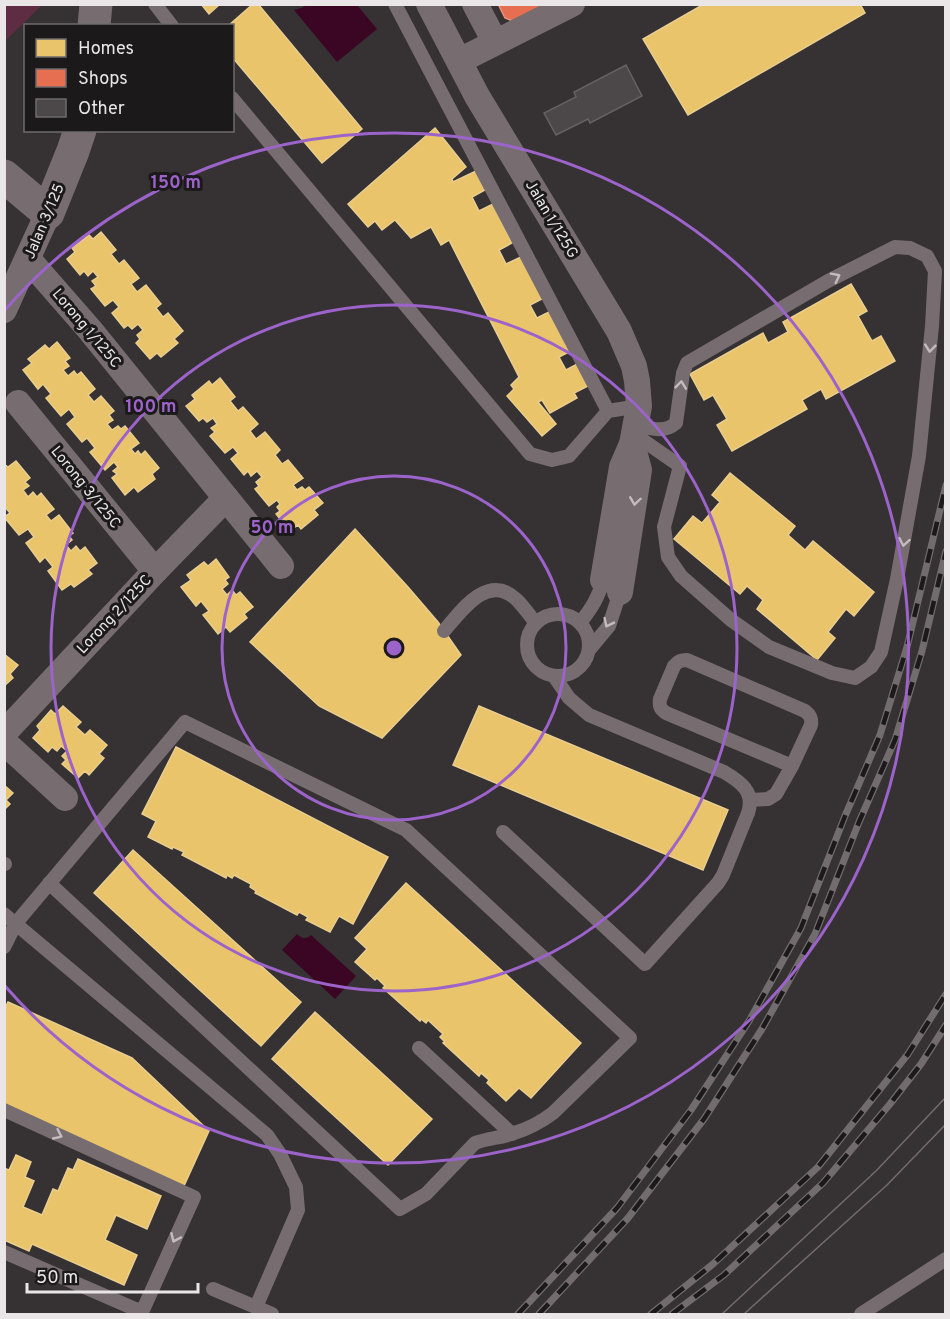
<svg xmlns="http://www.w3.org/2000/svg" width="950" height="1319" font-family="Overpass,sans-serif">
<style>
.green{fill:#5e2d44}
.water{fill:#3a0624}
.homes{fill:#e9c46a;stroke:#e9ce90;stroke-width:1.5}
.shops{fill:#e76f51;stroke:#e8937e;stroke-width:1.5}
.building{fill:#4c484a;stroke:#666264;stroke-width:1.5}
.lines{fill:none;stroke-linecap:round;stroke-linejoin:round}
.service{stroke:#776d71;stroke-width:14}
.minor{stroke:#776d71;stroke-width:26}
.tertiary{stroke:#776d71;stroke-width:33}
.tram{stroke:#726c6e;stroke-width:1.5}
.rail-casing{stroke:#726c6e;stroke-width:7}
.rail{stroke:#1c191a;stroke-width:4.5;stroke-dasharray:14;stroke-linecap:butt}
.oneway{stroke:#c2bcbe}
.ring{fill:none;stroke:#9c64cb;stroke-width:3}
.labels{text-anchor:middle;stroke-width:6;stroke-linejoin:round;paint-order:stroke}
.street-label{font-size:15px;fill:#eae6e8;stroke:#1c191a}
.centre{fill:#9c64cb;stroke:#1c191a;stroke-width:3}
.ring-label{font-size:18px;text-anchor:middle;font-weight:bold;fill:#9c64cb;stroke:#1c191a;stroke-width:6;stroke-linejoin:round;paint-order:stroke}
</style>
<rect width="100%" height="100%" fill="#363133"/>
<polygon class="green" points="5,4 42,4 42,5 5,41"/>
<g class="water">
<polygon points="308,4 357,5 377,29 337,62 294,10 302,8"/>
<path d="M297,934C302,939 307,939 311,935L356,976L335,999L282,950Z"/>
</g>
<g class="homes">
<polygon points="201,4 220,4 209,14"/>
<polygon points="253,4 258,4 362,129 322,163 232,57 232,26 228,26"/>
<polygon points="704,4 860,4 865,13 688,115 643,39"/>
<polygon points="435,128 466,167 452,179 453,182 476,171 485,190 472,197 479,211 493,204 512,243 499,250 506,264 523,256 544,298 530,305 537,318 553,310 573,350 559,357 566,370 581,362 592,384 574,393 577,398 550,413 542,400 538,402 556,424 542,436 507,396 514,389 511,385 519,377 449,240 441,245 431,227 411,238 395,220 382,230 375,221 368,227 348,204"/>
<polygon points="101,232 116,250 111,254 119,264 124,260 139,278 131,284 137,292 146,285 161,304 156,308 163,317 168,313 183,331 174,339 178,343 161,357 157,353 150,359 136,343 140,339 137,335 143,330 138,324 132,329 128,325 124,328 112,313 119,307 113,300 105,306 91,289 96,286 92,281 98,277 93,271 88,276 84,271 80,275 67,259 75,252 72,248 89,235 93,239"/>
<polygon points="851,284 867,311 858,316 872,341 881,336 895,361 826,399 821,389 802,400 807,409 732,451 717,425 727,419 713,395 704,400 690,374 763,333 768,343 788,332 783,322"/>
<polygon points="57,342 70,358 65,361 69,366 63,370 68,376 74,371 77,375 81,372 95,389 88,395 94,402 101,396 114,411 109,415 113,420 107,424 112,430 118,426 121,429 125,426 139,443 131,449 135,454 138,451 141,455 145,451 159,468 152,474 155,479 138,492 134,487 125,495 112,478 117,474 113,471 118,467 114,462 105,470 90,452 95,448 87,438 82,442 67,424 75,417 69,409 61,416 46,398 51,394 43,384 38,389 23,370 32,363 28,359 45,345 49,349"/>
<polygon points="220,378 235,397 230,401 238,411 243,407 258,424 250,431 256,439 265,432 280,450 275,455 282,464 288,460 303,478 293,485 297,490 302,487 305,490 309,487 323,503 314,510 318,515 301,529 298,525 290,531 276,514 280,511 277,507 280,504 277,500 269,506 255,489 259,486 256,482 262,477 257,471 251,476 248,471 244,475 231,459 238,453 233,447 225,453 210,436 215,432 211,428 217,424 213,418 207,422 203,418 199,421 186,406 195,399 192,395 209,381 212,385"/>
<polygon points="16,461 30,478 25,482 29,486 23,490 28,497 33,492 37,497 41,493 54,509 46,515 51,521 59,515 73,533 69,536 72,540 66,545 71,551 76,546 80,551 85,547 97,563 88,570 92,574 74,587 71,584 62,590 48,571 53,567 45,557 40,562 26,543 34,537 28,529 19,535 4,517 10,513 4,506 4,464 8,467"/>
<polygon points="730,473 795,526 788,535 805,550 813,541 874,592 854,616 846,609 828,632 835,638 817,660 757,609 763,600 747,586 740,594 674,539 693,516 702,523 720,502 712,495"/>
<polygon points="355,529 408,587 438,622 461,655 382,738 319,706 250,642"/>
<polygon points="216,559 229,577 225,580 228,584 222,589 227,595 232,590 236,595 240,592 253,607 244,614 247,618 230,632 226,627 218,634 203,615 209,611 201,601 196,606 181,587 191,580 187,575 204,562 208,566"/>
<polygon points="4,654 18,665 10,674 13,678 4,686"/>
<polygon points="63,706 81,722 76,727 85,735 90,730 107,745 99,754 104,758 89,775 85,771 78,778 62,764 66,760 62,756 67,751 61,746 57,751 52,747 48,752 33,738 40,730 37,726 51,710 55,714"/>
<polygon points="479,706 728,810 703,870 453,765"/>
<polygon points="176,747 388,857 353,924 339,916 330,932 306,920 308,917 299,912 297,915 255,893 256,891 250,887 251,884 234,875 232,878 227,875 226,878 182,855 184,852 173,847 172,849 148,837 156,821 142,814"/>
<polygon points="4,785 13,793 6,800 10,804 4,810"/>
<polygon points="133,850 301,1002 261,1046 94,893"/>
<polygon points="406,883 581,1043 531,1098 519,1088 506,1101 487,1083 489,1080 481,1073 479,1076 443,1043 445,1042 440,1037 443,1034 428,1020 426,1023 421,1019 420,1021 383,988 385,986 377,978 375,980 355,962 367,949 355,938"/>
<polygon points="8,1002 132,1058 209,1131 183,1188 4,1107 4,1010"/>
<polygon points="315,1012 432,1119 388,1165 272,1059"/>
<polygon points="16,1155 31,1162 25,1177 34,1181 23,1207 42,1215 53,1189 58,1191 68,1168 73,1170 78,1159 161,1196 147,1229 116,1215 105,1240 137,1255 124,1285 32,1244 29,1251 4,1240 4,1168 9,1170"/>
</g>
<polygon class="shops" points="498,4 553,4 521,24 505,18"/>
<polygon class="building" points="626,65 642,96 590,123 588,119 556,135 544,113 576,97 574,92"/>
<g class="lines">
<g class="service">
<polyline points="155,4 172,26"/>
<polyline points="395,4 608,411"/>
<polyline points="232,98 530,454 552,460 569,456 608,411 639,406"/>
<path d="M634,434L680,466L664,527L668,557L681,576L731,620L769,647L832,673L855,678L871,667L881,652L897,579L919,456L932,326L935,271L927,256L910,248L895,247L828,281L687,363L683,373L676,423C663,434 651,428 636,425"/>
<circle cx="558" cy="645" r="31"/>
<path d="M580,623C591,609 599,597 603,580"/>
<path d="M444,631C462,610 488,572 517,600C524,607 530,616 536,623"/>
<polyline points="589,650 609,626 620,592"/>
<path d="M750,800L768,799L776,794L792,766L811,725C812,718 810,715 805,711L687,660C681,660 678,661 674,666L660,699C659,706 660,709 666,713L792,766"/>
<path d="M503,832L645,964L718,883L723,875L748,813C755,792 741,782 724,772L589,715L569,698L554,676"/>
<polyline points="4,864 5,864"/>
<polyline points="4,914 267,1135 280,1154 296,1187 298,1210 256,1307"/>
<path d="M4,947L16,923L185,722L406,830L630,1038L553,1113C541,1122 528,1129 514,1133C501,1138 488,1138 475,1143L426,1194L400,1209L49,883"/>
<polyline points="419,1048 512,1134"/>
<polyline points="4,1110 194,1197 142,1312 4,1252"/>
<polyline points="213,1289 272,1314"/>
<polyline points="861,1314 946,1259"/>
</g>
<g class="minor">
<polyline points="429,4 477,96 619,331 634,366 637,381 639,406 632,444 622,467 603,580"/>
<polyline points="475,4 495,42"/>
<polyline points="459,61 572,4"/>
<polyline points="28,259 90,330 281,566"/>
<polyline points="4,310 48,213"/>
<polyline points="18,403 155,571"/>
<polyline points="620,592 639,470 632,444"/>
<polyline points="4,733 155,571 226,498"/>
<polyline points="4,742 65,798"/>
</g>
<g class="tertiary">
<polyline points="94,26 96,4"/>
<polyline points="4,176 48,213 73,151 80,130"/>
</g>
<g class="tram">
<polyline points="722,1314 876,1171 946,1097"/>
<polyline points="744,1314 887,1185 946,1124"/>
</g>
<g class="rail-casing">
<g id="rail">
<polyline points="518,1314 617,1208 691,1110 749,1021 801,928 845,816 880,735 907,647 946,485"/>
<polyline points="539,1314 628,1218 704,1119 762,1029 815,934 859,822 895,740 922,651 946,551"/>
<polyline points="651,1314 713,1264 818,1167 908,1054 946,994"/>
<polyline points="672,1314 724,1275 823,1183 890,1104 921,1064 946,1025"/>
</g>
</g>
<use href="#rail" class="rail"/>
</g>
<defs><path id="oneway-chevron" d="M-2-3.5L2.5 0L-2 3.5" fill="none" stroke-width="1.6" stroke-linecap="round" stroke-linejoin="round" transform="scale(1.5)"/></defs>
<g class="oneway">
<use href="#oneway-chevron" transform="translate(836 277) rotate(-27)"/>
<use href="#oneway-chevron" transform="translate(930 348) rotate(96)"/>
<use href="#oneway-chevron" transform="translate(681 385) rotate(-83)"/>
<use href="#oneway-chevron" transform="translate(635 501) rotate(98)"/>
<use href="#oneway-chevron" transform="translate(904 542) rotate(100)"/>
<use href="#oneway-chevron" transform="translate(608 623) rotate(116)"/>
<use href="#oneway-chevron" transform="translate(58 1135) rotate(25)"/>
<use href="#oneway-chevron" transform="translate(175 1238) rotate(114)"/>
</g>
<g class="ring">
<circle cx="394" cy="648" r="172"/>
<circle cx="394" cy="648" r="343"/>
<path d="M5 310A515 515 0 1 1 5 986"/>
</g>
<g class="labels">
<g class="street-label">
<text transform="translate(552 219) rotate(59)" y="5">Jalan 1/125G</text>
<text transform="translate(44 221) rotate(-67)" y="5">Jalan 3/125</text>
<text transform="translate(87 328) rotate(50)" y="5">Lorong 1/125C</text>
<text transform="translate(86 487) rotate(51)" y="5">Lorong 3/125C</text>
<text transform="translate(114 614) rotate(-47)" y="5">Lorong 2/125C</text>
</g>
</g>
<circle cx="394" cy="648" r="9" class="centre"/>
<g class="ring-label">
<text x="176" y="188">150 m</text>
<text x="151" y="412">100 m</text>
<text x="272" y="533">50 m</text>
</g>
<rect width="950" height="1319" fill="none" stroke="#eae6e8" stroke-width="12"/>
<rect x="24" y="24" width="210" height="108" fill="#1c191a" stroke="#6e6b6c" stroke-width="1.5"/>
<rect x="36" y="39" width="30" height="18" fill="#e9c46a" stroke="#6e6b6c" stroke-width="1.5"/>
<text x="78" y="54" font-size="18" fill="#eae6e8">Homes</text>
<rect x="36" y="69" width="30" height="18" fill="#e76f51" stroke="#6e6b6c" stroke-width="1.5"/>
<text x="78" y="84" font-size="18" fill="#eae6e8">Shops</text>
<rect x="36" y="99" width="30" height="18" fill="#4c484a" stroke="#6e6b6c" stroke-width="1.5"/>
<text x="78" y="114" font-size="18" fill="#eae6e8">Other</text>
<path d="M27 1283v9h171v-9" fill="none" stroke="#eae6e8" stroke-width="3"/>
<text x="36" y="1283" font-size="18" fill="#eae6e8" stroke="#1c191a" stroke-width="4.5" paint-order="stroke">50 m</text>
</svg>
